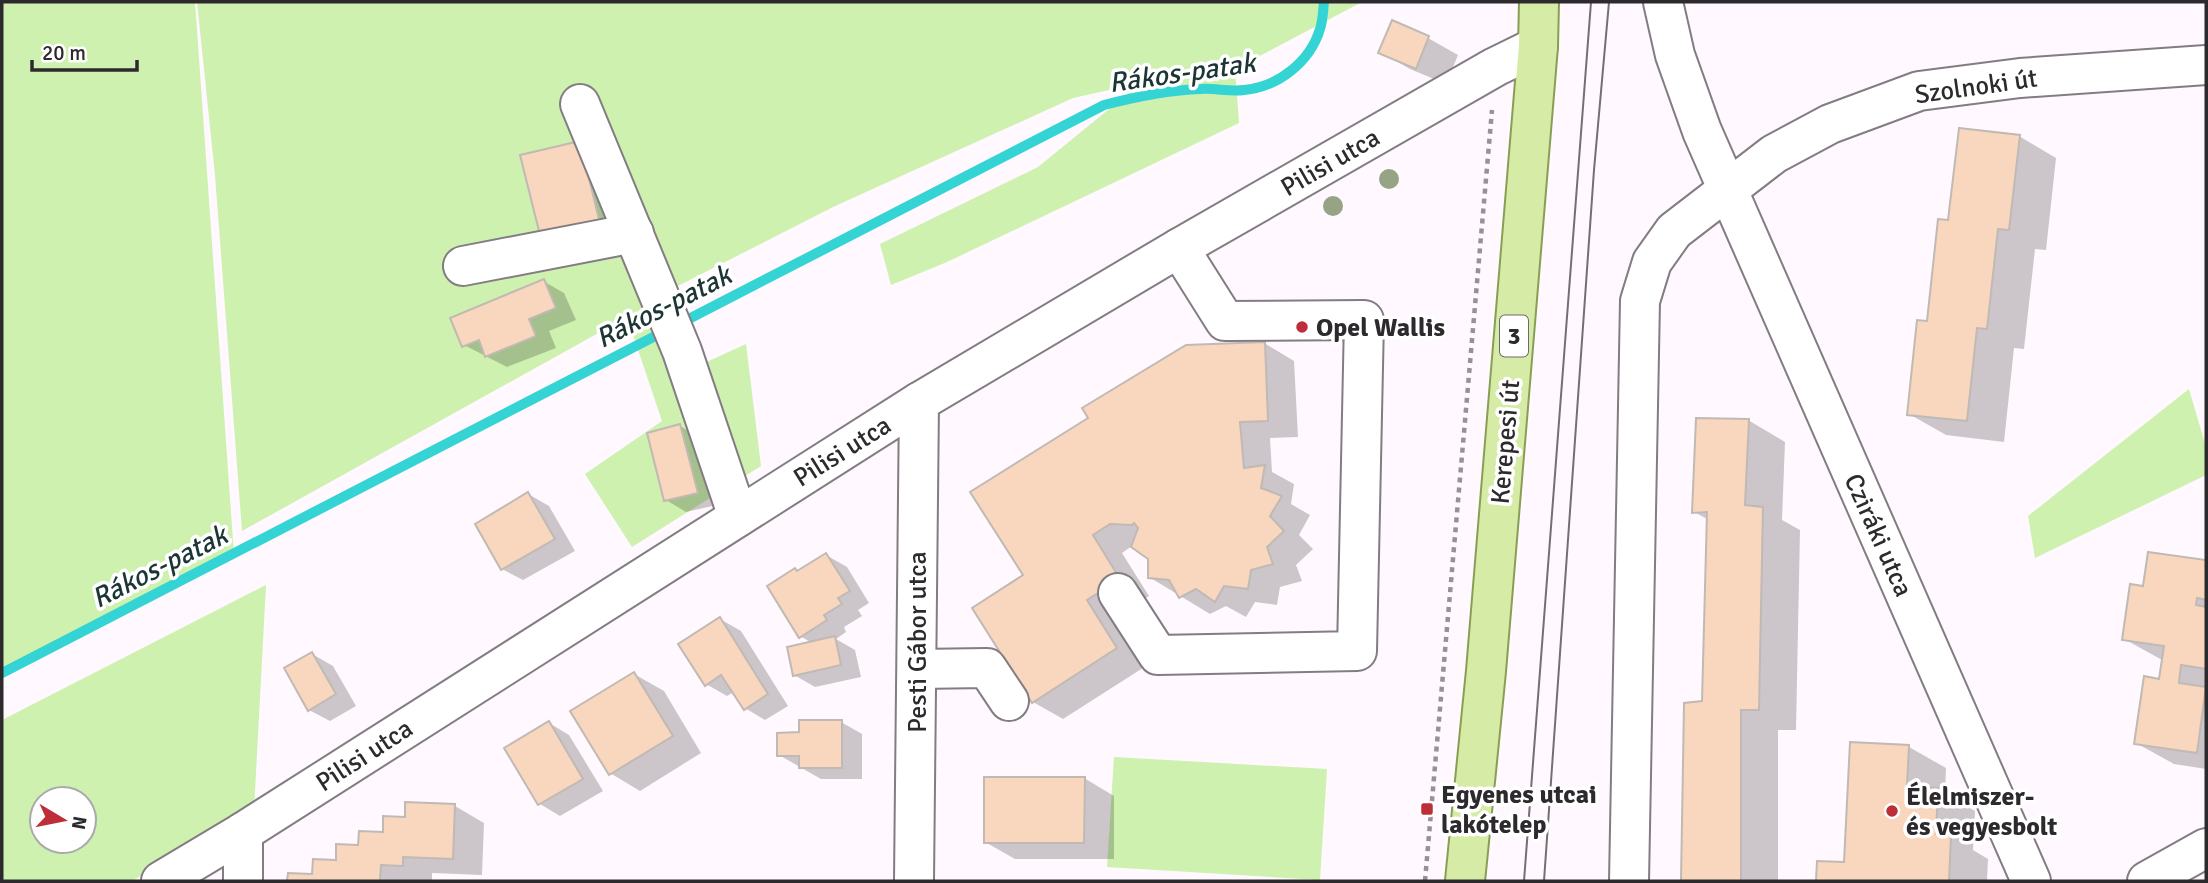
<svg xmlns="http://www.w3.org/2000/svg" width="2208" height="883" font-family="Signika,sans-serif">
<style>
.green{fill:#cef1af;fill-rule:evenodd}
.shadow{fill:#0003}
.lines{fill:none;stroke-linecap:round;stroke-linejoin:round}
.stream{stroke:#34d4d5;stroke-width:10}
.building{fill:#f8d7be;stroke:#c1b9b3;stroke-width:2}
.minor-casing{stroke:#837c82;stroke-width:42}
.major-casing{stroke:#899e55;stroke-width:42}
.path{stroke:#969195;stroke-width:4.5;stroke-dasharray:5 5;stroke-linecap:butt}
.minor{stroke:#fff;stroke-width:38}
.major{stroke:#d6eba6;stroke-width:38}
.tram{stroke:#746f73;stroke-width:2}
.tree{fill:#96a385}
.poi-dot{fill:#be2e38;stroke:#fff;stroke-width:2.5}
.labels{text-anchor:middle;stroke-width:7;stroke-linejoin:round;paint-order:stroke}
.shield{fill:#fff;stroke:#6c6a6c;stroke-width:2}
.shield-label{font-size:24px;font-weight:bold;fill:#2d2a2d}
.street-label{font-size:26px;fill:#2d2a2d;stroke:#fff}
.poi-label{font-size:26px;font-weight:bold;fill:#2d2a2d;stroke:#fff;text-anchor:start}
.water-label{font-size:28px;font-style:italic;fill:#1c3535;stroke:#fff}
</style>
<rect width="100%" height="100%" fill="#fff8fe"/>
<g class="green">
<polygon points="2,2 195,2 234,555 2,670"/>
<polygon points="197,2 1362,2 1235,69 1239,123 947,262 891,285 880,244 1038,167 1141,83 1073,98 833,207 672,289 700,365 746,344 761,466 632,547 585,474 662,421 627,317 242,531 215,175"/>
<polygon points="2189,389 2206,447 2206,475 2035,558 2028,516"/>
<path d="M266,585L254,810L132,881H2V720ZM42,799H84V841H42Z"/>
<polygon points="1114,757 1327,769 1320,880 1107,867"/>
</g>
<g class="shadow">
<polygon points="1393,22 1428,38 1458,55 1446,84 1410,69 1381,52"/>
<polygon points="2019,136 2056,158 2046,250 2035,249 2024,349 2014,348 2004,442 1946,435 1909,414 1950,222"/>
<polygon points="579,142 630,245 573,259"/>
<polygon points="543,281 564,293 576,320 549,331 556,348 507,367 464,345"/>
<polygon points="1264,343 1294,361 1298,437 1270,438 1272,472 1294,484 1291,504 1310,515 1299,535 1313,549 1296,565 1302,581 1280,587 1277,605 1255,602 1246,617 1226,606 1210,614 1149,577 1149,558 1132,546 1122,553 1149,596 1116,617 1146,666 1063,719 1033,702 1025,576"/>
<polygon points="1748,420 1785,442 1782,520 1800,530 1796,730 1778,730 1778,881 1683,881 1686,705 1704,702 1709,520 1694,512"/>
<polygon points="680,426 701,438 717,505 686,512 666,500"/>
<polygon points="528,494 549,506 575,551 523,580 502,569"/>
<polygon points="2150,554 2206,562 2206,769 2174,764 2136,743 2161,681 2164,661 2124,639 2145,588"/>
<polygon points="826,555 847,567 869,603 858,610 862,616 844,627 846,632 836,639 855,650 861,677 815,687 794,675 812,643 800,636 799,572"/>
<polygon points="720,619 741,631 788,706 765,720 745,708 734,692 727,696 706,684"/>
<polygon points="312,654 333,666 356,706 330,721 309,710"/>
<polygon points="634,674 664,691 701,753 640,791 610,773"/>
<polygon points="841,722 862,734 862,779 821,779 779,755 801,734"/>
<polygon points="549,723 569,735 603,791 560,816 540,804"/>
<polygon points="1909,747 1946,768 1945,794 1975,811 1973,850 1988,859 1987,881 1818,881 1819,863 1846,864"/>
<polygon points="1084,778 1114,796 1114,859 1015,859 985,842"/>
<polygon points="455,806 484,823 482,875 432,873 432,881 289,881 289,875 314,875 407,818"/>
</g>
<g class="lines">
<g class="stream">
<path d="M679,324L1104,105C1135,97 1168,90 1201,89C1215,88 1230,92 1244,90C1278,87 1310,62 1320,29C1323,20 1323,10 1324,2"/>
<polyline points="2,673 665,331"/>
</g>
</g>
<g class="building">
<polygon points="1392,20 1429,36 1416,69 1378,53"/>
<polygon points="1959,128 2020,135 2009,230 1998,229 1987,329 1977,328 1967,421 1907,415 1917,320 1927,321 1938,219 1948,220"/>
<polygon points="580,141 601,228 542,243 520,155"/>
<polygon points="544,279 556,308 529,319 536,336 485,357 479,340 462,347 450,318"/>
<polygon points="1265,342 1268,421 1240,422 1244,468 1265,465 1261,488 1282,496 1270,516 1284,531 1267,547 1273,564 1251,570 1248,589 1224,586 1215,602 1196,589 1179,598 1169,580 1148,578 1148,559 1131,547 1138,528 1134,523 1132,525 1110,524 1093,535 1120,579 1087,600 1117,648 1032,703 972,608 1023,575 970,492 1088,418 1082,408 1186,345"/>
<polygon points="1696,418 1749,419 1745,505 1763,507 1759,710 1741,710 1741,881 1681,881 1684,703 1702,701 1707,512 1692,513"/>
<polygon points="680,424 698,493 664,501 647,433"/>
<polygon points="528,492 555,539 501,570 475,524"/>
<polygon points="2148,552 2206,560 2206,600 2197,598 2196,605 2206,607 2206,669 2181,665 2179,683 2206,687 2197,753 2134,744 2144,676 2159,679 2164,646 2122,640 2130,584 2143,586"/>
<polygon points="826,553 850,591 838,598 842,604 824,615 827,620 799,638 767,586 795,568 797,571"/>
<polygon points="720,617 768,694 744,710 721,675 705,686 678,644"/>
<polygon points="835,636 841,665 793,676 787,647"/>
<polygon points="312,652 336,694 308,711 284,668"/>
<polygon points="634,672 673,736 609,775 570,711"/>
<polygon points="799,720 842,720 842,768 799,768 799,756 777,756 777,733 799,732"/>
<polygon points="549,721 583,779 538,805 504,748"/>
<polygon points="1850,742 1909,745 1907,786 1938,788 1936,834 1951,836 1949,881 1816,881 1817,861 1844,862"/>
<polygon points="984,777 1085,777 1084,843 984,843"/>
<polygon points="405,802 455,804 453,859 403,857 403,866 381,865 380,881 287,881 288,873 312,874 313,859 336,860 336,844 358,845 359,831 383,832 383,816 405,817"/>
</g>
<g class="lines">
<g class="minor-casing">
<g id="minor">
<polyline points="1663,2 1675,55 1702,131 2031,881"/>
<polyline points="580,104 682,351 738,517"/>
<polyline points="463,266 634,233"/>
<polyline points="1118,593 1158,655 1357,651 1364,320 1225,321 1179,248"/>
<polyline points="917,669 987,668 1009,701"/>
<polyline points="161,881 243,832 919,402 1179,248 1495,67 1538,46"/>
<polyline points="243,881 243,832"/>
<polyline points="914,881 919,402"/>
<polyline points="1629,881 1640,301 1652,262 1674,231 1774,154 1830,124 1919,91 2020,78 2206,65"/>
<polyline points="2147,881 2206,848"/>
</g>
</g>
<g class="major-casing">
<polyline id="major" points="1465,881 1486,671 1538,46 1539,2"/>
</g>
<polyline class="path" points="1425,881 1492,110"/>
<use href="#minor" class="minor"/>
<use href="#major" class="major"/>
<g class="tram">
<polyline points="1524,881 1591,2"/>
<polyline points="1544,881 1594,170 1609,2"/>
</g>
</g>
<g class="tree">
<circle cx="1389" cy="179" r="10"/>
<circle cx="1333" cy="206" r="10"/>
</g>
<g class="poi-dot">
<circle cx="1302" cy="327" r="7"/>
<rect x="1420" y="802" width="14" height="14" rx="3.5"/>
<circle cx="1892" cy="811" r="7"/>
</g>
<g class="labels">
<rect class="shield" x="1500" y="315.5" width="28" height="41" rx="5"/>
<g class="shield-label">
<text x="1514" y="344">3</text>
</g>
<g class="street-label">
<text transform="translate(1976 86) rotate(-8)" y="9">Szolnoki út</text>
<text transform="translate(1330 162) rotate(-30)" y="9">Pilisi utca</text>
<text transform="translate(1505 442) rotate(-85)" y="9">Kerepesi út</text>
<text transform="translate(842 451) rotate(-32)" y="9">Pilisi utca</text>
<text transform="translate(1879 535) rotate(66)" y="9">Cziráki utca</text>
<text transform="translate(917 642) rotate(-90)" y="9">Pesti Gábor utca</text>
<text transform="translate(364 755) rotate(-33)" y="9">Pilisi utca</text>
</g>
<g class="poi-label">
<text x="1316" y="336">Opel Wallis</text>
<text x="1441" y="803">Egyenes utcai<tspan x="1441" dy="30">lakótelep</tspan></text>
<text x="1906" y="805">Élelmiszer-<tspan x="1906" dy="30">és vegyesbolt</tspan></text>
</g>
<g class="water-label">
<text transform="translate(1182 72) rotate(-8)" y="10">Rákos-patak</text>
<text transform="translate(663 306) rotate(-27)" y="10">Rákos-patak</text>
<text transform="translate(159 566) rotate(-27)" y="10">Rákos-patak</text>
</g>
</g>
<rect width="2208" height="883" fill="none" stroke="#2d2a2d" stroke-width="7"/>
<g transform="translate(63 820) rotate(100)"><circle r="33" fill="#ffffff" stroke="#abaaab" stroke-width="2"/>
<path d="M0-5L12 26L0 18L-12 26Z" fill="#be2e38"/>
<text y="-10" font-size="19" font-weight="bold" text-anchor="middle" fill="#2d2a2d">N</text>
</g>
<path d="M32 60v10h105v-10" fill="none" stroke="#2d2a2d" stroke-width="3.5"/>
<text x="42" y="60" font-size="21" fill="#2d2a2d" stroke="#ffffff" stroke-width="5" paint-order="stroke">20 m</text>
</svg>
